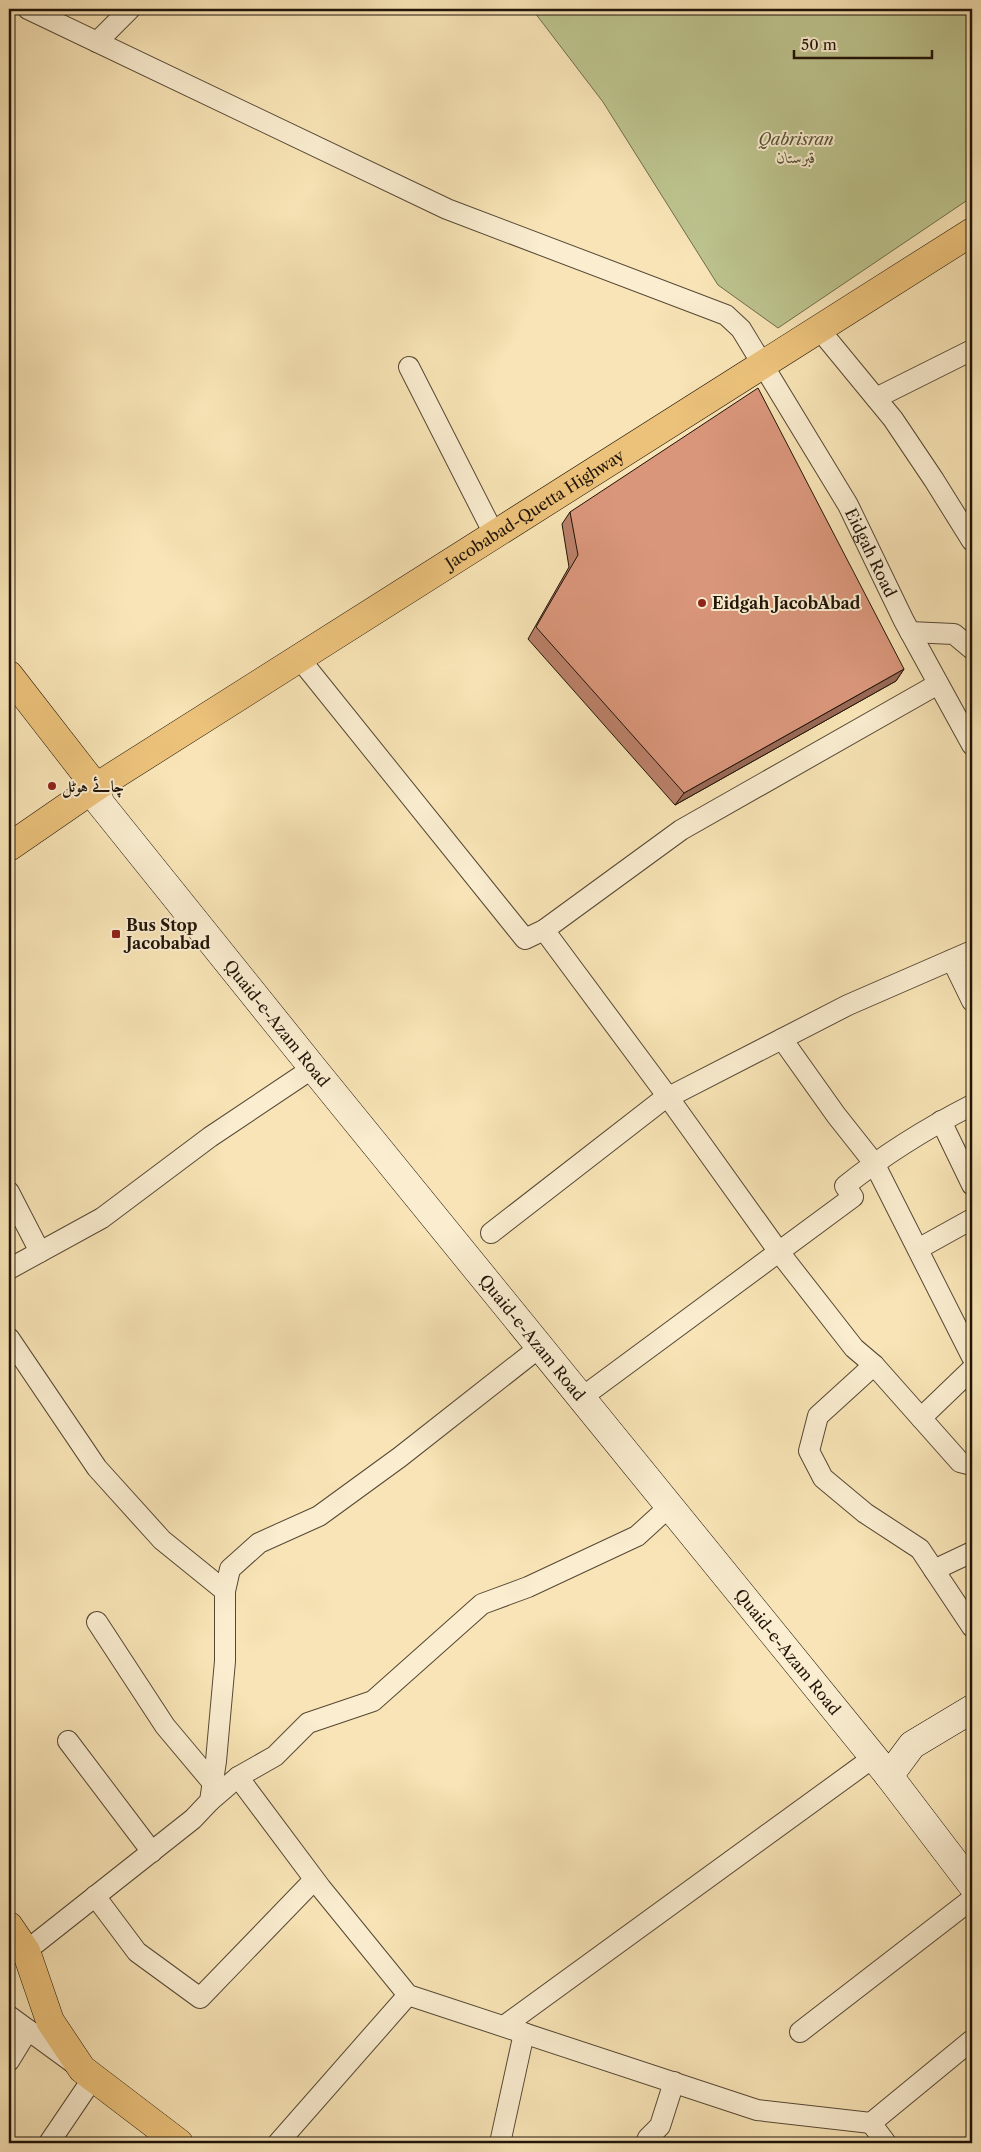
<svg xmlns="http://www.w3.org/2000/svg" width="981" height="2152" font-family="'Libre Caslon Text',Amiri,serif">
<style>
.green{fill:#bdc48e;stroke:#6e6c4b}
.lines{fill:none;stroke-linecap:round;stroke-linejoin:round}
.street-casing{stroke:#564834;stroke-width:22}
.secondary-casing{stroke:#201408;stroke-width:29}
.primary-casing{stroke:#201408;stroke-width:29}
.street{stroke:#faedd0;stroke-width:20}
.secondary{stroke:#faedd0;stroke-width:28}
.primary{stroke:#ecc27b;stroke-width:28}
.wall{fill:#bb816a;stroke:#201408}
.shaded-wall{fill:#996956;stroke:#201408}
.building{fill:#da967b;stroke:#201408}
.poi-dot{fill:#8f2418;stroke:#faedd0;stroke-width:2}
.labels{text-anchor:middle;stroke-width:4;stroke-linejoin:round;paint-order:stroke}
.park-label{font-size:16px;font-style:italic;fill:#575237;stroke:#faedd0}
.street-label{font-size:16px;fill:#201408;stroke:#faedd0}
.poi-label{font-size:16px;font-weight:bold;fill:#201408;stroke:#faedd0;text-anchor:start}
</style>
<rect width="100%" height="100%" fill="#f8e4b6"/>
<filter id="stains"><feTurbulence type="fractalNoise" baseFrequency=".004" numOctaves="4"/><feColorMatrix values="0 0 0 0 .2 0 0 0 0 .09 0 0 0 0 .02 0 0 0 .5 -.17"/></filter>
<radialGradient id="worn" r=".72"><stop offset=".6" stop-color="#630" stop-opacity="0"/><stop offset="1" stop-color="#630" stop-opacity=".3"/></radialGradient>
<polygon class="green" points="532,9 972,9 972,197 778,328 718,285 603,102"/>
<g class="lines">
<g class="street-casing">
<g id="street">
<path id="s1" d="M28,9L447,209L726,315L741,329L848,505L904,621L972,745"/>
<polyline points="97,42 130,9"/>
<polyline points="819,329 893,419 934,480 972,541"/>
<polyline points="409,367 494,534"/>
<polyline points="876,398 972,350"/>
<polyline points="910,632 954,634 972,649"/>
<polyline points="299,658 525,939 544,930 681,830 938,684"/>
<polyline points="544,930 668,1097 779,1252 854,1348 874,1365 960,1462 972,1465"/>
<polyline points="952,960 972,1001"/>
<polyline points="782,1039 836,1115 874,1163 972,1357"/>
<polyline points="941,1121 972,1185"/>
<polyline points="9,1192 40,1252"/>
<polyline points="491,1233 661,1101 848,1005 972,951"/>
<polyline points="918,1249 972,1219"/>
<polyline points="9,1269 102,1218 210,1137 313,1068"/>
<polyline points="9,1338 97,1468 162,1540 225,1591 225,1661 216,1761 210,1801 193,1819 26,1951"/>
<polyline points="874,1365 818,1416 809,1451 823,1478 865,1513 920,1549 972,1627"/>
<path d="M581,1398L853,1197L845,1186C885,1154 927,1128 972,1105"/>
<polyline points="921,1418 972,1369"/>
<polyline points="934,1570 972,1552"/>
<polyline points="225,1591 230,1569 259,1543 319,1516 400,1457 540,1347"/>
<polyline points="97,1622 165,1726 212,1782"/>
<polyline points="68,1741 152,1852"/>
<polyline points="238,1777 321,1888 408,1995 757,2110 871,2123 972,2040"/>
<polyline points="210,1801 238,1777 275,1756 308,1723 373,1701 482,1604 528,1587 637,1536 670,1506"/>
<polyline points="95,1896 137,1952 200,1998 314,1880"/>
<polyline points="9,2016 72,2062"/>
<polyline points="504,2026 874,1757"/>
<polyline points="800,2032 972,1899"/>
<polyline points="9,2061 28,2030"/>
<polyline points="871,2123 886,2143"/>
<polyline points="49,2143 93,2078"/>
<polyline points="278,2143 408,1995"/>
<polyline points="500,2143 524,2033"/>
<polyline points="646,2143 648,2138 660,2126 674,2082"/>
</g>
</g>
<g class="secondary-casing">
<g id="secondary">
<path id="s2" d="M96,787L100,803L313,1068L889,1776L972,1885"/>
<polyline points="889,1776 912,1745 972,1709"/>
</g>
</g>
<g class="primary-casing">
<g id="primary">
<polyline points="9,675 96,787"/>
<path id="s3" d="M9,847L96,787L972,232"/>
<polyline points="9,1926 26,1951 50,2021 82,2069 179,2143"/>
</g>
</g>
<use href="#street" class="street"/>
<use href="#secondary" class="secondary"/>
<use href="#primary" class="primary"/>
</g>
<polygon class="wall" points="570,512 904,669 896,681 675,805 528,639 569,567 562,524"/>
<polygon class="shaded-wall" points="904,669 896,681 675,805 684,793"/>
<polygon class="building" points="758,388 904,669 684,793 536,627 578,555 570,512"/>
<g class="poi-dot">
<circle cx="702" cy="603" r="5"/>
<circle cx="52" cy="786" r="5"/>
<rect x="111" y="929" width="10" height="10" rx="2.5"/>
</g>
<g class="labels">
<g class="park-label">
<text x="796" y="145">Qabrisran<tspan x="796" dy="18">قبرستان</tspan></text>
</g>
<g class="street-label">
<text dy="6" stroke="none"><textPath href="#s3" startOffset="625">Jacobabad-Quetta Highway</textPath></text>
<text dy="6" stroke="none"><textPath href="#s1" startOffset="1042">Eidgah Road</textPath></text>
<text dy="6" stroke="none"><textPath href="#s2" startOffset="299">Quaid-e-Azam Road</textPath></text>
<text dy="6" stroke="none"><textPath href="#s2" startOffset="704">Quaid-e-Azam Road</textPath></text>
<text dy="6" stroke="none"><textPath href="#s2" startOffset="1109">Quaid-e-Azam Road</textPath></text>
</g>
<g class="poi-label">
<text x="712" y="609">Eidgah JacobAbad</text>
<text x="62" y="792">چائے ہوٹل</text>
<text x="126" y="931">Bus Stop<tspan x="126" dy="18">Jacobabad</tspan></text>
</g>
</g>
<rect width="981" height="2152" fill="none" stroke="#f8e4b6" stroke-width="30"/>
<rect x="10" y="10" width="961" height="2132" fill="none" stroke="#201408" stroke-width="2.5"/>
<rect x="15" y="15" width="951" height="2122" fill="none" stroke="#201408"/>
<path d="M794 50v8h138v-8" fill="none" stroke="#201408" stroke-width="2.5"/>
<text x="801" y="50" font-size="15" fill="#201408" stroke="#faedd0" stroke-width="4" paint-order="stroke">50 m</text>
<rect width="100%" height="100%" filter="url(#stains)"/>
<rect width="100%" height="100%" fill="url(#worn)"/>
</svg>
